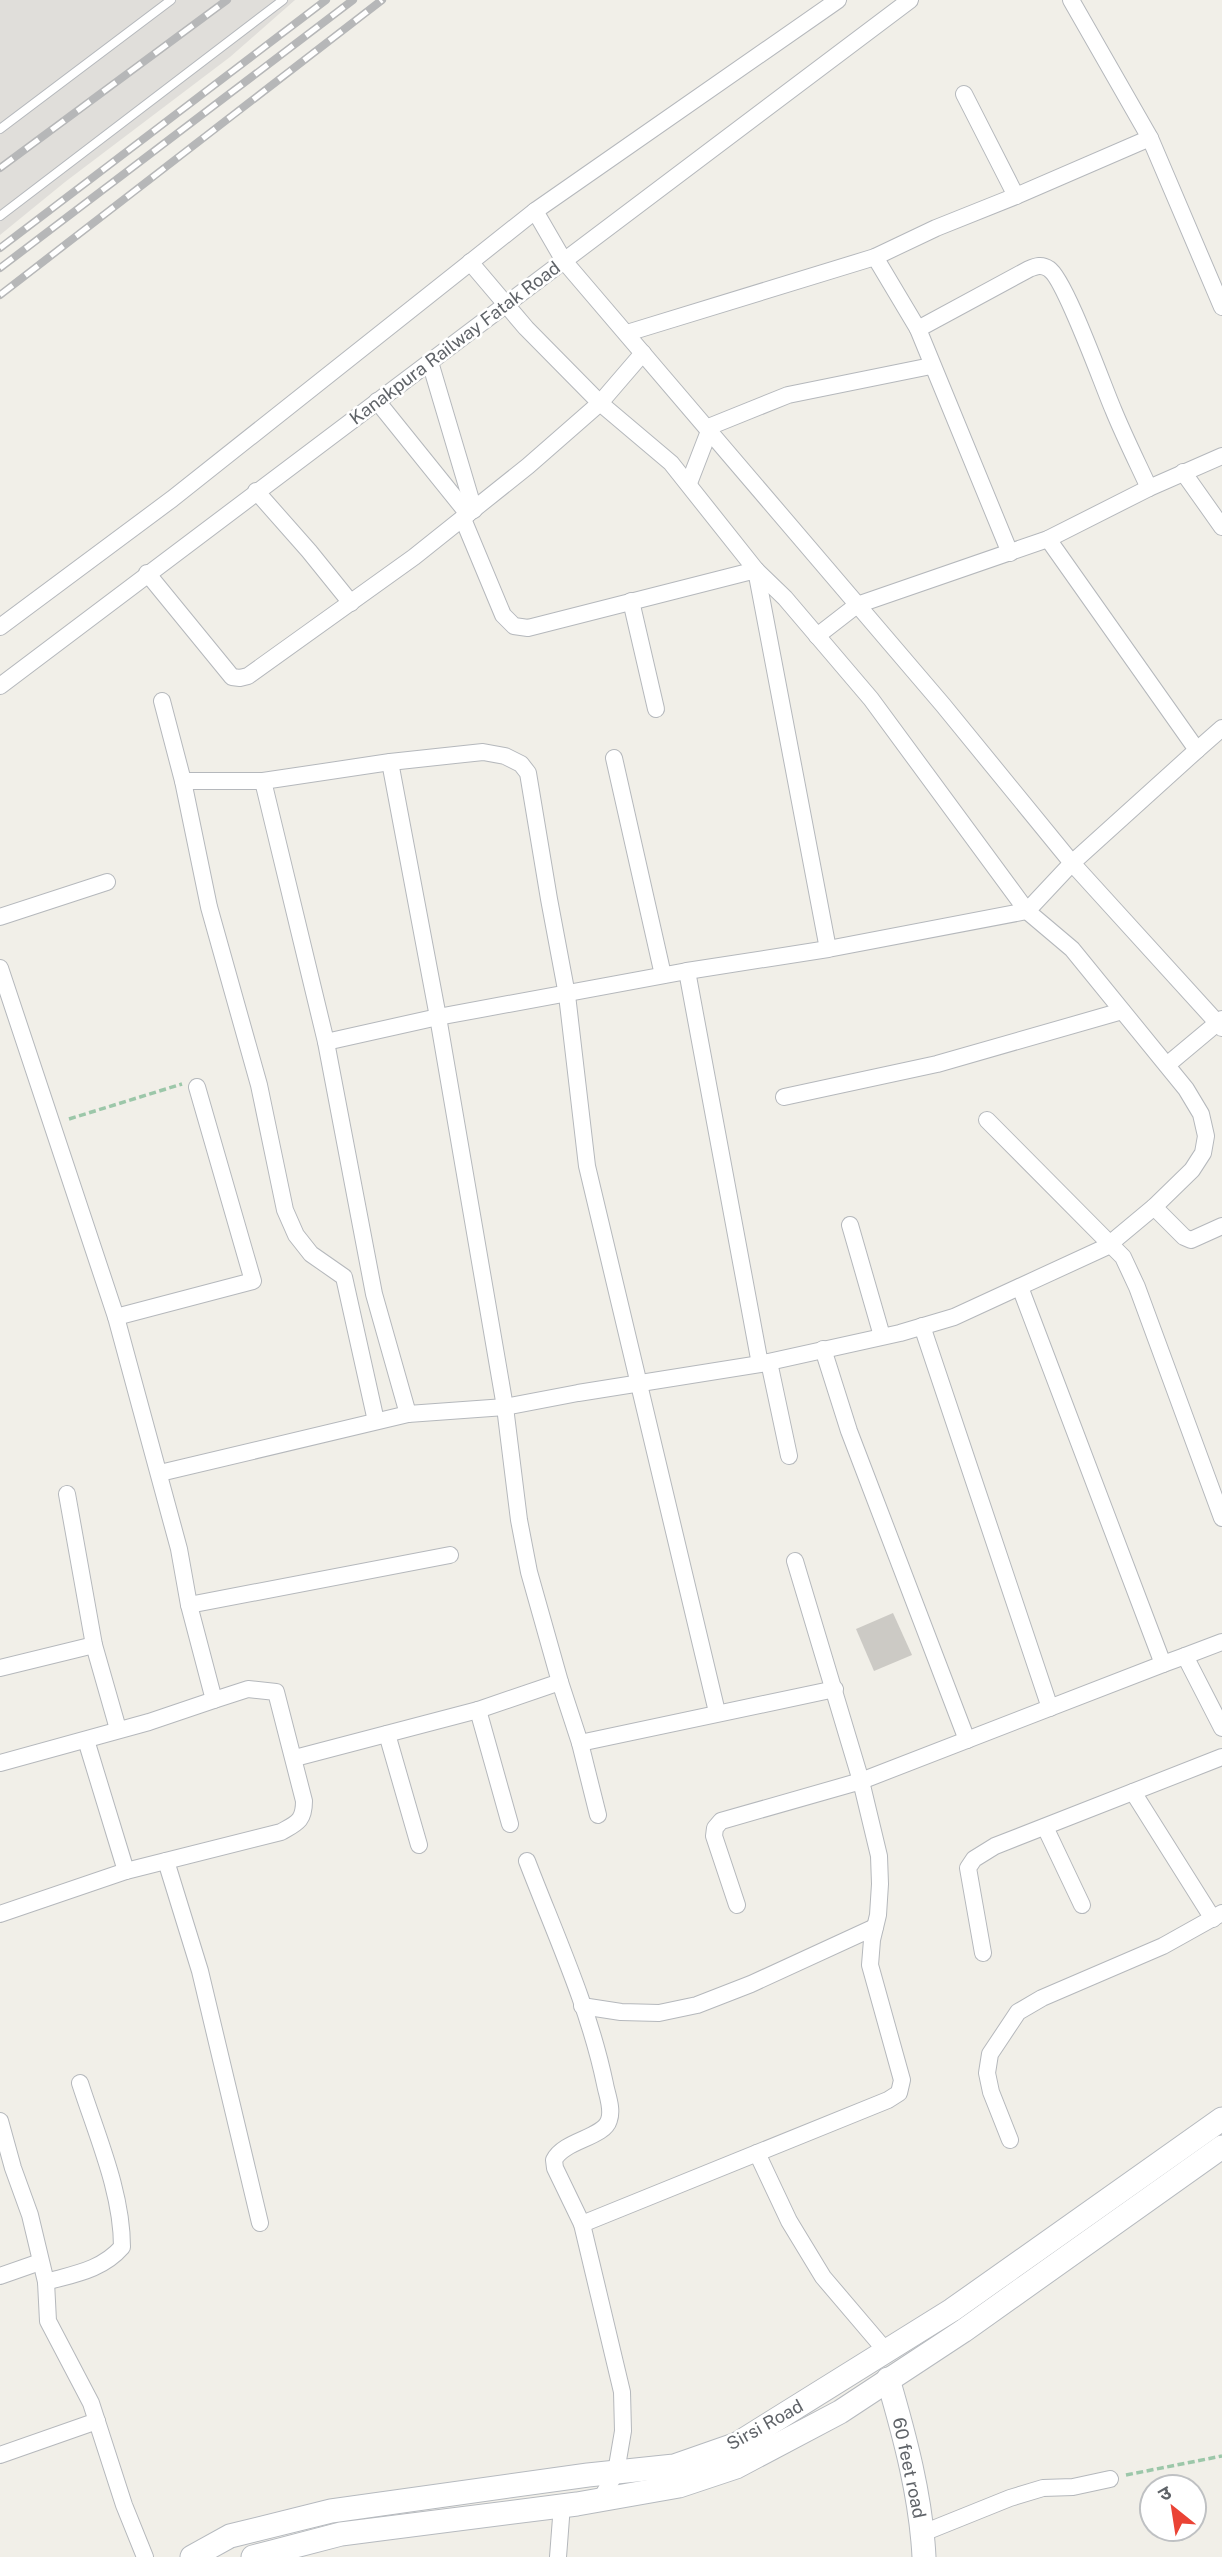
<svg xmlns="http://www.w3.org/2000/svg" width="1222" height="2557" font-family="'Public Sans','Noto Sans Devanagari',sans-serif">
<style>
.industrial{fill:#e0deda}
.building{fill:#cccac5}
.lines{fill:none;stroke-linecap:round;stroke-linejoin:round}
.lane-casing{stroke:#b5b8bc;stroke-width:10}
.street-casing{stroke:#b5b8bc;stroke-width:18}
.secondary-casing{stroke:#b6babf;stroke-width:25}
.path{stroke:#9cc7a9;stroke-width:3.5;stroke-dasharray:7 3.5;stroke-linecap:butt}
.lane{stroke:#fff;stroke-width:8}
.street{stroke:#fff;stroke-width:16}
.secondary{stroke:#fff;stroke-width:23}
.rail-casing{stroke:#b6b7b8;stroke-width:8}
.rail{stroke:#fff;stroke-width:5;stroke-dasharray:16;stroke-linecap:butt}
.labels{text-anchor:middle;stroke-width:5;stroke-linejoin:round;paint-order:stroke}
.street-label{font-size:18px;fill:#5f6368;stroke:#fff}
</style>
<rect width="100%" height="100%" fill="#f1efe8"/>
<polygon class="industrial" points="0,0 295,0 230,57 65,182 0,235"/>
<polygon class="building" points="893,1613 912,1655 874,1671 856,1629"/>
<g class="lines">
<g class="lane-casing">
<g id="lane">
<polyline points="0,129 171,0"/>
<polyline points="0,216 283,0"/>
</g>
</g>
<g class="street-casing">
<g id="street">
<polyline points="1071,0 1150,138 1222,307"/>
<polyline points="964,94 1016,196"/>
<polyline points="535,211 564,261 943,705 1072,863 1222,1028"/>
<polyline points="875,257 918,329"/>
<polyline points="627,333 875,257 936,228 1016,196 1150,138"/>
<polyline points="430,362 474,510"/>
<polyline points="377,401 468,514"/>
<polyline points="1183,472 1222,527"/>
<polyline points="689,483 711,426 788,395 931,366"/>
<polyline points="256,491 309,551 351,603"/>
<polyline points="463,519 503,615 514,626 528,628 756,570 828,949"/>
<path d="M1010,553L918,329L1029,269C1036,266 1042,264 1049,269C1065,279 1103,386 1113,409C1124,436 1137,462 1149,488"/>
<polyline points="147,573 232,677 240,678 248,676 414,557 528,466 600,403 643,353"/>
<polyline points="631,601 656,709"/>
<polyline points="0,627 172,499 535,211 838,0"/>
<polyline points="817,636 857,605 1048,539 1149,488 1222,456"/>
<polyline points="0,686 910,0"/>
<polyline points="162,701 183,781 209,907 259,1085 285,1210 296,1235 311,1254 344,1277 376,1421"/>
<polyline points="1197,750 1222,728"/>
<polyline points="614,758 663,975"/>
<polyline points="183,781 263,781 390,762 483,752 505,756 521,764 528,773 549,899 567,995 587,1166 717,1712"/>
<polyline points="263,781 326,1042 374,1294 408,1414"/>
<polyline points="0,917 107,882"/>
<polyline points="0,968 116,1317 179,1549 189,1605 214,1700 149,1722 0,1763"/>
<polyline points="687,971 828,949 1027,911 1072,863 1197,750 1048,539"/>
<polyline points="326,1042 438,1017 687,971 760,1364"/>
<polyline points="1167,1065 1222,1019"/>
<polyline points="784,1097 937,1064 1122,1011"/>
<polyline points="987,1120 1123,1257 1137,1287 1222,1518"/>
<polyline points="1154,1207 1184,1237 1191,1240 1222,1226"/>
<polyline points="850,1225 882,1336"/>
<polyline points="1020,1287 1163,1664 1185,1656 1222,1728"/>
<polyline points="116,1317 253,1281 197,1087"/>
<polyline points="922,1326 1050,1708"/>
<polyline points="823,1349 849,1431 967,1740"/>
<polyline points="769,1362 789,1456"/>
<polyline points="160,1473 408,1414 505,1407 578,1393 760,1364 900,1333 954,1317 1106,1247 1154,1207 1192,1170 1203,1153 1206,1136 1201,1114 1186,1089 1072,949 1027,911 871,699 785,598 756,570 671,463 600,403 526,328 470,262"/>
<polyline points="67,1494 94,1645 118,1729"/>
<polyline points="795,1561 861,1781 1163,1664"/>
<polyline points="189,1605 450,1555"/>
<polyline points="1185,1656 1222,1642"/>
<polyline points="0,1668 94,1645"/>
<polyline points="560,1682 580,1743 835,1689"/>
<polyline points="478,1710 510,1824"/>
<polyline points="387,1734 419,1845"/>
<polyline points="86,1740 126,1871"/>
<polyline points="580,1743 598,1815"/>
<polyline points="295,1758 478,1710 560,1682 529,1572 519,1520 505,1407 438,1017 390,762"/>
<polyline points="1133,1792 1213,1919"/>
<polyline points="1045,1827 1082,1905"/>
<polyline points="166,1861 200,1971 260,2223"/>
<path d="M527,1861C555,1934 589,2007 605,2084C607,2095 613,2109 609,2120C604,2138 564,2140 554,2160L555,2168L582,2224L622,2392L623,2431L616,2472L601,2499"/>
<path d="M0,1914L126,1871L281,1832C297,1823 304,1821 304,1801L276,1692L248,1689L214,1700"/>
<polyline points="983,1953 968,1868 974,1859 995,1846 1222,1757"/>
<polyline points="582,2006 621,2012 659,2013 697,2005 751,1984 875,1927"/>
<polyline points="0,2121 13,2168 30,2215 46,2282 48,2321 91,2403 124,2505 145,2557"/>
<polyline points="1010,2140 991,2092 987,2073 990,2054 1018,2012 1042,1998 1163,1946 1222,1913"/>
<polyline points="757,2153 789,2221 823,2277 886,2351"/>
<polyline points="582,2224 888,2100 899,2093 902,2080 870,1965 872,1940 878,1915 880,1884 879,1856 861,1781 721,1821 715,1828 714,1836 737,1905"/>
<polyline points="0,2276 40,2262"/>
<path d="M46,2282C74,2274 102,2270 122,2247C122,2192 97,2136 80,2083"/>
<polyline points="0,2455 97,2421"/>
<polyline points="923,2533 1010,2498 1043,2488 1073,2487 1110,2479"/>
<polyline points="558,2557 562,2505"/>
</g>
</g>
<g class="secondary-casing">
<g id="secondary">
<path d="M888,2379C905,2437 921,2497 924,2557"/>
<polyline points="192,2557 230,2536 331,2511 588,2475 674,2466 737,2444 952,2310 1222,2119"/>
<polyline points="253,2557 341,2534 577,2504 679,2486 736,2467 840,2412 963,2331 1222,2147"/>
</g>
</g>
<g class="path">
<polyline points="69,1119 182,1084"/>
<polyline points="1126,2475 1222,2456"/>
</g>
<use href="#lane" class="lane"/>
<use href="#street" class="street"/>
<use href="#secondary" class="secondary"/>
<g class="rail-casing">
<g id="rail">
<polyline points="0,168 227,0"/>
<polyline points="0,248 326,0"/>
<polyline points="0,268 353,0"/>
<polyline points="0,295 382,0"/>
</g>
</g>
<use href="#rail" class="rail"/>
</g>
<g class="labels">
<g class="street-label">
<text transform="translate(455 343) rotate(-37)" y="6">Kanakpura Railway Fatak Road</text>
<text transform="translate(765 2425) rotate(-29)" y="6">Sirsi Road</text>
<text transform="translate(909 2468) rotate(78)" y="6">60 feet road</text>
</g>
</g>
<g transform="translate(1173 2508) rotate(330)"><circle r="33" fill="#ffffff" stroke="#bfc1c3" stroke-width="2"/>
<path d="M0-5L12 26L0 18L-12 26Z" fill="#ea4335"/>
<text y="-10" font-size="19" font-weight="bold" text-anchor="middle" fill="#5f6368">उ</text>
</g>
</svg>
